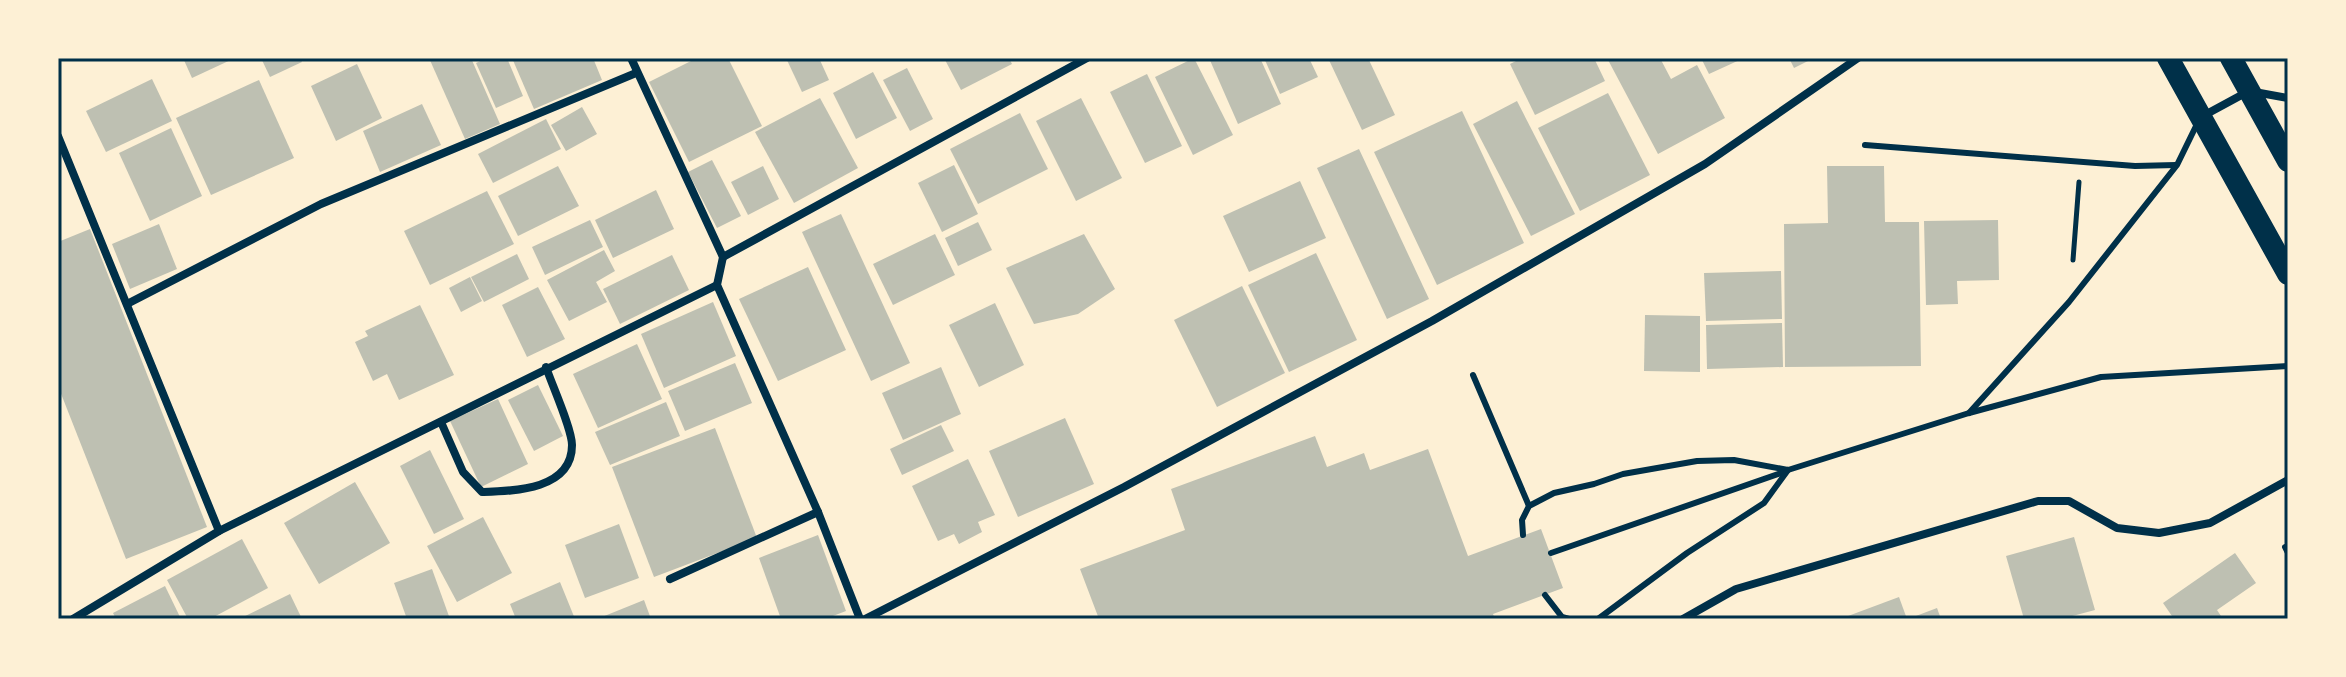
<svg xmlns="http://www.w3.org/2000/svg" width="2346" height="677" font-family="'Space Grotesk',sans-serif">
<style>
.building{fill:#bec0b2}
.lines{fill:none;stroke-linecap:round;stroke-linejoin:round}
.path{stroke:#003049;stroke-width:5}
.service{stroke:#003049;stroke-width:6}
.minor{stroke:#003049;stroke-width:8}
.trunk{stroke:#003049;stroke-width:22}
.neatline{fill:none;stroke:#003049;stroke-width:3}
</style>
<rect width="100%" height="100%" fill="#fdf0d5"/>
<g class="building">
<polygon points="183,58 235,58 192,78"/>
<polygon points="261,58 300,58 302,62 270,77"/>
<polygon points="429,58 471,58 500,124 465,139"/>
<polygon points="487,58 507,58 523,96 496,108 476,63"/>
<polygon points="512,58 593,58 602,80 534,109"/>
<polygon points="697,58 728,58 762,126 689,162 649,82"/>
<polygon points="786,58 819,58 829,80 802,92"/>
<polygon points="944,58 1009,58 1012,64 961,90"/>
<polygon points="1194,58 1233,135 1193,155 1155,77"/>
<polygon points="1209,58 1260,58 1281,104 1238,124"/>
<polygon points="1264,58 1309,58 1318,77 1280,94"/>
<polygon points="1328,58 1368,58 1395,115 1362,130"/>
<polygon points="1522,58 1594,58 1605,81 1535,115 1510,64"/>
<polygon points="1607,58 1666,58 1661,60 1671,79 1697,65 1725,118 1658,154"/>
<polygon points="1701,58 1744,58 1709,74"/>
<polygon points="1789,58 1814,58 1794,68"/>
<polygon points="357,64 382,118 336,141 311,86"/>
<polygon points="907,68 933,119 910,131 883,80"/>
<polygon points="873,72 897,118 856,139 833,93"/>
<polygon points="1147,74 1182,146 1145,163 1110,92"/>
<polygon points="152,79 172,121 106,152 86,111"/>
<polygon points="259,80 294,158 211,195 176,118"/>
<polygon points="1608,93 1650,175 1580,211 1538,128"/>
<polygon points="820,98 858,168 794,203 755,132"/>
<polygon points="1081,98 1122,178 1076,201 1036,121"/>
<polygon points="1517,101 1575,214 1531,236 1473,124"/>
<polygon points="422,104 441,145 380,172 363,131"/>
<polygon points="582,107 597,134 566,151 551,125"/>
<polygon points="1462,111 1524,243 1437,285 1374,152"/>
<polygon points="1020,113 1048,169 978,204 950,149"/>
<polygon points="546,119 561,149 493,183 478,154"/>
<polygon points="171,128 202,196 150,221 119,153"/>
<polygon points="1359,149 1429,299 1387,319 1317,168"/>
<polygon points="712,160 741,216 717,228 688,172"/>
<polygon points="954,165 978,214 942,232 918,183"/>
<polygon points="558,166 579,206 518,236 498,196"/>
<polygon points="763,166 779,199 748,215 731,182"/>
<polygon points="1827,166 1884,166 1885,222 1919,222 1921,366 1785,367 1784,224 1828,223"/>
<polygon points="1300,181 1326,238 1249,272 1223,216"/>
<polygon points="656,190 674,229 613,258 595,220"/>
<polygon points="487,191 514,244 430,285 404,231"/>
<polygon points="841,214 910,363 871,381 802,232"/>
<polygon points="590,220 603,247 545,275 532,247"/>
<polygon points="1998,220 1999,280 1957,281 1958,304 1926,305 1924,221"/>
<polygon points="978,222 992,250 958,266 945,238"/>
<polygon points="159,224 177,269 130,289 112,244"/>
<polygon points="90,229 207,527 126,559 58,386 58,242"/>
<polygon points="935,234 955,275 893,305 873,264"/>
<polygon points="1084,234 1115,289 1078,314 1034,324 1006,268"/>
<polygon points="604,250 615,271 596,282 607,302 569,321 547,280"/>
<polygon points="1316,253 1357,340 1289,372 1248,285"/>
<polygon points="517,254 529,279 484,302 471,277"/>
<polygon points="672,255 689,290 620,324 603,289"/>
<polygon points="808,267 846,350 778,381 739,299"/>
<polygon points="1781,271 1782,319 1706,321 1704,273"/>
<polygon points="470,277 482,301 461,312 449,288"/>
<polygon points="1242,286 1285,373 1217,407 1174,320"/>
<polygon points="538,287 565,339 527,357 502,305"/>
<polygon points="713,302 736,356 664,388 641,334"/>
<polygon points="995,303 1024,365 979,387 949,325"/>
<polygon points="420,305 454,375 399,400 387,374 373,381 355,342 368,336 365,331"/>
<polygon points="1645,315 1700,316 1700,372 1644,371"/>
<polygon points="1782,323 1783,367 1707,369 1706,325"/>
<polygon points="637,344 662,399 598,428 573,374"/>
<polygon points="735,363 752,403 685,431 668,391"/>
<polygon points="941,367 961,414 903,440 882,393"/>
<polygon points="538,385 563,436 534,451 508,400"/>
<polygon points="498,399 528,464 481,487 450,421"/>
<polygon points="666,402 680,436 610,465 595,432"/>
<polygon points="1065,418 1094,484 1018,517 989,451"/>
<polygon points="941,425 954,451 902,475 890,449"/>
<polygon points="715,428 757,538 654,577 612,467"/>
<polygon points="1315,436 1327,467 1364,453 1370,470 1428,449 1468,556 1541,529 1563,588 1493,614 1495,619 1099,619 1080,569 1185,530 1171,489"/>
<polygon points="430,450 464,519 434,534 400,466"/>
<polygon points="968,459 995,515 978,522 982,532 959,544 954,534 938,541 912,486"/>
<polygon points="355,482 390,543 319,584 284,523"/>
<polygon points="483,517 512,573 457,602 427,546"/>
<polygon points="619,524 639,578 585,598 565,545"/>
<polygon points="818,535 846,611 825,619 781,619 759,558"/>
<polygon points="2074,537 2095,610 2061,619 2024,619 2006,556"/>
<polygon points="242,539 268,588 210,619 188,619 167,580"/>
<polygon points="2235,553 2256,583 2217,610 2223,619 2174,619 2163,603"/>
<polygon points="432,569 450,619 407,619 394,583"/>
<polygon points="560,582 575,619 516,619 510,604"/>
<polygon points="165,586 181,619 116,619 113,613"/>
<polygon points="290,594 302,619 239,619"/>
<polygon points="1899,597 1907,619 1840,619"/>
<polygon points="644,600 651,619 597,619"/>
<polygon points="1937,608 1941,619 1908,619"/>
</g>
<g class="lines">
<polyline class="path" points="2073,260 2079,182"/>
<g class="service">
<polyline points="1865,145 2135,166 2176,165"/>
<polyline points="1473,375 1529,506"/>
<polyline points="1969,413 2069,302 2177,165 2198,122"/>
<polyline points="1523,535 1522,520 1529,506 1554,493 1594,484 1623,474 1697,461 1734,460 1788,470 1969,413 2101,377 2288,366"/>
<polyline points="2288,546 2285,547 2288,553"/>
<polyline points="1551,553 1784,472"/>
<polyline points="1545,595 1562,617 1569,619"/>
<polyline points="1598,619 1687,553 1764,503 1788,470"/>
</g>
<g class="minor">
<polyline points="631,58 723,257 717,285 818,512 860,619"/>
<polyline points="2201,117 2249,91 2288,98"/>
<polyline points="58,136 219,531"/>
<polyline points="723,257 1087,58"/>
<polyline points="127,304 321,204 636,73"/>
<path d="M441,422L463,472L482,492C514,491 572,490 572,445C572,429 552,385 546,367"/>
<polyline points="670,579 818,512"/>
<polyline points="73,619 219,531 717,285"/>
<polyline points="865,619 1124,487 1432,321 1705,164 1858,58"/>
<polyline points="1683,619 1736,589 2038,501 2069,501 2117,528 2159,533 2210,523 2288,480"/>
</g>
<g class="trunk">
<polyline points="2168,58 2288,274"/>
<polyline points="2231,58 2288,161"/>
</g>
</g>
<rect width="2346" height="677" fill="none" stroke="#fdf0d5" stroke-width="120"/>
<rect x="60" y="60" width="2226" height="557" class="neatline"/>
</svg>
